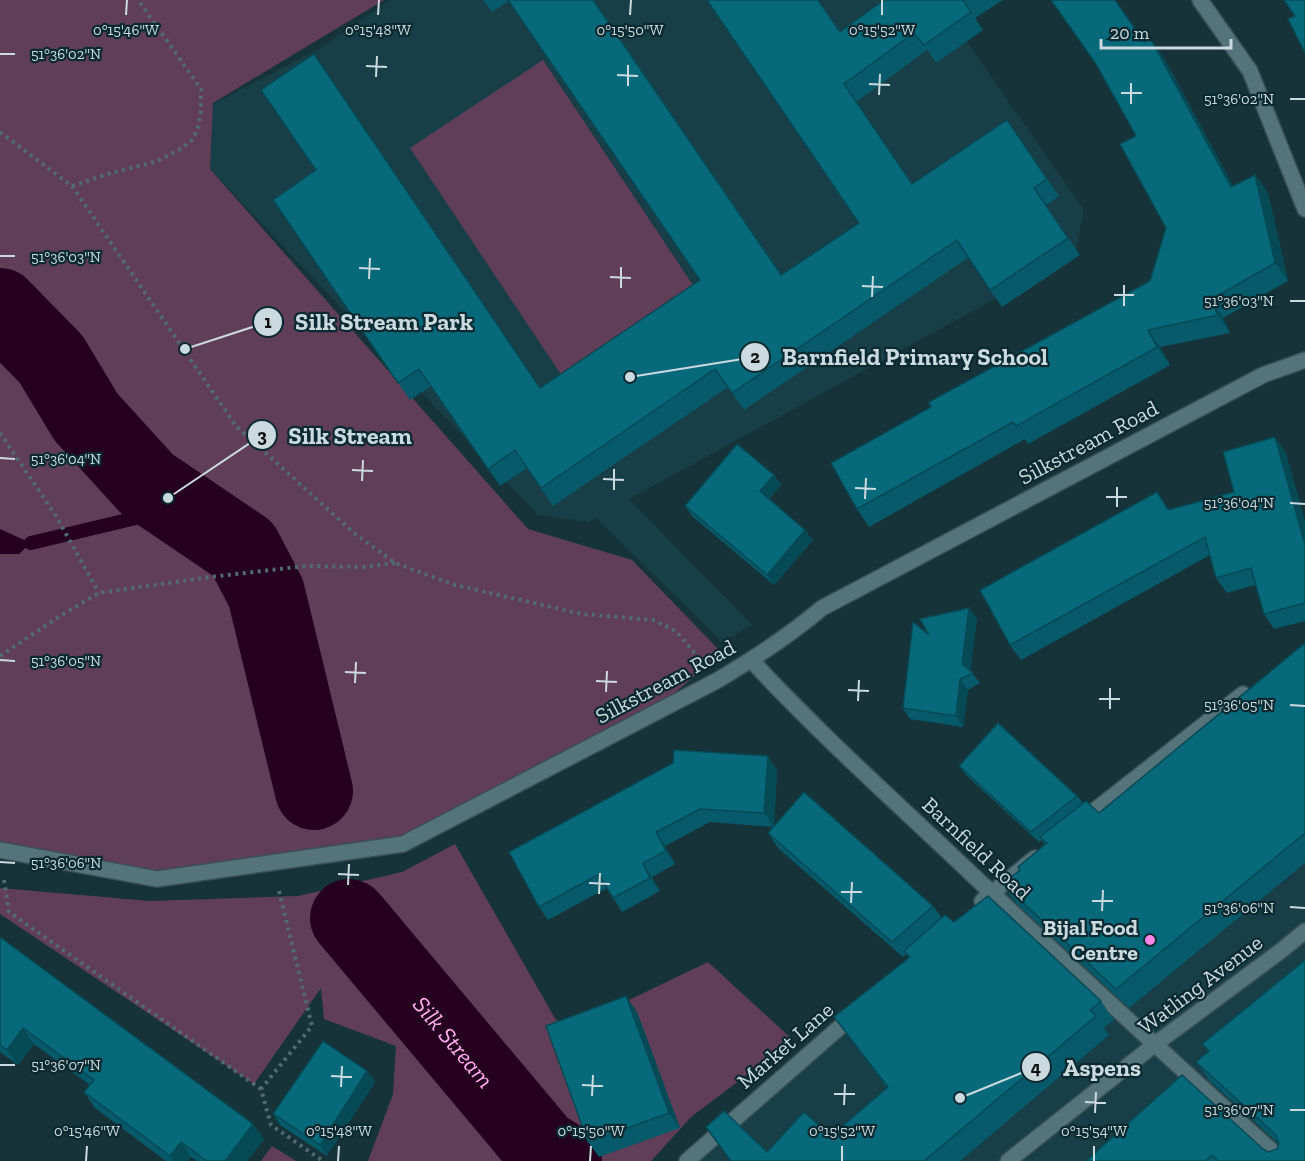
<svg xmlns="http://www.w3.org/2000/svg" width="1305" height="1161" font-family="'Zilla Slab',serif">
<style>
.built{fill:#183f48}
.green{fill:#603e58}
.water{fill:#260020}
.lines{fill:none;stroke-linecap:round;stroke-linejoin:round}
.stream{stroke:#260020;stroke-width:14}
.river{stroke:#260020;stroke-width:78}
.lane-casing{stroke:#395056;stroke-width:18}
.street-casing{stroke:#395056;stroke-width:18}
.secondary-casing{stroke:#395056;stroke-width:18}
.path{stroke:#526b71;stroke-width:4;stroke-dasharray:3 4.5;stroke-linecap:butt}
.lane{stroke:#55737b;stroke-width:15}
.street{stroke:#55737b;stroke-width:15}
.secondary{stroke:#55737b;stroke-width:15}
.wall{fill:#075a69}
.shaded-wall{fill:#064a55}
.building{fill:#08697a;stroke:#064a55;stroke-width:1.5}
.ticks{fill:none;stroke:#cadade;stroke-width:2}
.poi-dot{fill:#fc86e4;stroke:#0b2930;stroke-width:2}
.labels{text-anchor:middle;stroke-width:4.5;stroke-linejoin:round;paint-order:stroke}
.street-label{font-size:22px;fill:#cadade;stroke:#0b2930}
.poi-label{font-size:22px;font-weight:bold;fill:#cadade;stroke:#0b2930;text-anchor:end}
.water-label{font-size:24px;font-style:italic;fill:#fcb1ea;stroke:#0b2930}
.ticks-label{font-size:15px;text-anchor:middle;fill:#cadade;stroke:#0b2930;stroke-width:4.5;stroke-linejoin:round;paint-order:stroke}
.leader{fill:none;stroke:#cadade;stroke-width:2}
.callout-dot{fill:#cadade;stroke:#0b2930;stroke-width:2}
.mark-label{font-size:18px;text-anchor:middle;font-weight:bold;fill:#111}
.callout-label{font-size:24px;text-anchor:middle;font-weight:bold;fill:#cadade;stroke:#0b2930;stroke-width:4.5;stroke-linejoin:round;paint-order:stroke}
</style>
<rect width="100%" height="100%" fill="#16333a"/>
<g class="built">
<polygon points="390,0 938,0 1084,210 1075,255 629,499 752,625 722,642 596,518 587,522 538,515 210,169 213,104 319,49"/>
<polygon points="1305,645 1305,1161 687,1161 818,1040"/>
</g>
<g class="green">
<polygon points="0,0 384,0 213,103 210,169 528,529 632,560 722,653 672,695 402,847 162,880 0,849"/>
<polygon points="543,60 699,294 566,382 410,148"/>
<polygon points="455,844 556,1020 577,1025 708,962 793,1040 691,1117 651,1161 368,1161 393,1094 396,1046 324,1019 321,988 254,1084 0,914 0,888 149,901 298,896 402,872"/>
<polygon points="272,1146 296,1161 261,1161"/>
</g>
<polygon class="water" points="0,529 31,543 19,554 0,554"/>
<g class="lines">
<polyline class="stream" points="31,543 140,517 168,498"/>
<g class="river">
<polyline points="0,307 51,359 86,417 147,484 243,549 266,593 314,791"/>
<path id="s1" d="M349,918L542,1148L563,1161"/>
</g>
<g class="lane-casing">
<g id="lane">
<polyline points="1080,822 1243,694"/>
<polyline points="982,901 1035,858"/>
<polyline points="687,1161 856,1013"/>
</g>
</g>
<g class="street-casing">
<g id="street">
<polyline points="1200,0 1250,71 1305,209"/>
<path d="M751,660C812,726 878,786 943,847C1055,953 1168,1057 1283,1161"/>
<path d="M0,850L157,879L403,844L718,680C755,658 790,635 822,608L1263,375L1305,360"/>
</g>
</g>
<g class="secondary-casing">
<polyline id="secondary" points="1008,1161 1154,1045 1282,950 1305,931"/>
</g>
<g class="path">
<polyline points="0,132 72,186 236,426 354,533 395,563 455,585 582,614 653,620 676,631 697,656"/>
<polyline points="72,186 111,173 155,162 179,150 191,141 197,131 201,112 201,89 138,0"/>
<polyline points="0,433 56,516 99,593"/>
<polyline points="0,656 60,616 99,593 210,577 306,566 364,567 395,563"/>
<polyline points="4,880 9,912 261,1089"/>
<polyline points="279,891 312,1026 261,1089 271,1125 323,1161"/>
</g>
<use href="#lane" class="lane"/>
<use href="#street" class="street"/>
<use href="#secondary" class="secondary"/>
</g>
<g class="wall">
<polygon points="483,0 594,0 782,275 859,223 707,0 841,32 884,0 1003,0 975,18 983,30 936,63 927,50 856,102 912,184 1007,120 1059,196 1046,205 1080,255 1002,307 968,258 744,410 728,387 553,506 527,468 500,486 431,386 410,400 273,200 541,387 700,280 509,1 492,12"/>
<polygon points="1144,42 1163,56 1233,186 1255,175 1268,193 1288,281 1223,318 1230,333 1160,347 1170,365 1028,444 1025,439 869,527 857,509 931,407 1150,281 1166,228 1136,136 1096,64"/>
<polygon points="1286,453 1305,522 1305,621 1274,629 1264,614 1255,585 1227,593 1216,578 1210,555 1021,660 1010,645 1170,510 1234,492"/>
<polygon points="774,475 781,485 769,499 805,530 813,540 774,585 692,516 685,506"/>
<polygon points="969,608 977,619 970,670 980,683 968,690 963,727 910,719 903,708 929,635"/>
<polygon points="1305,643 1305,863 1129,1008 1016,903 1003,884 1020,870 1045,845 1042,840 1039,842 967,776 959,766 1077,796 1083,803 1099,813"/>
<polygon points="777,770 774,827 933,906 942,918 954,922 1101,1001 1114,1020 1104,1028 1109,1035 960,1161 730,1161 831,1136 887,1088 834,1017 909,958 906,954 903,957 778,848 768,833 773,827 710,822 665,846 675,864 652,877 660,891 622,912 607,888 548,920 539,907 509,852"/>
<polygon points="0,937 264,1139 247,1161 197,1161 191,1157 188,1161 166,1161 95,1108 84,1092 90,1085 34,1044 18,1065 0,1052"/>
<polygon points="637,1012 680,1128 599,1157 588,1142"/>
<polygon points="1202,1044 1305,1161 1086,1161 1263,1149 1268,1152 1277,1149 1279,1144 1210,1081 1196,1062 1208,1052"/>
<polygon points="367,1071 375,1082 327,1156 280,1125 273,1114"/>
</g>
<g class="shaded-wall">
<polygon points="1150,38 1163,56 1243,204 1231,187"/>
<polygon points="1255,175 1268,193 1288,281 1275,263"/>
<polygon points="1210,300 1223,318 1230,333 1218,315"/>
<polygon points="1148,330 1160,347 1170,365 1157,347"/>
<polygon points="1275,437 1286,453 1305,522 1305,545"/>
<polygon points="774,475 781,485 767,501 760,491"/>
<polygon points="1157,492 1168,507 1179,525 1168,510"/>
<polygon points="805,530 813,540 774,585 767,575"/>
<polygon points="969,608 977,619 970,674 962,664"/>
<polygon points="960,679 968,690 963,727 956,716"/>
<polygon points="768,756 777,770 774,827 764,813"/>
<polygon points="656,832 665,846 675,864 666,851"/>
<polygon points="643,863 652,877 660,891 650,878"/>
<polygon points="626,996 637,1012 680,1128 669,1113"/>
<polygon points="23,1028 34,1044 18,1065 7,1050"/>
<polygon points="367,1071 375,1082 327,1156 320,1145"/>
<polygon points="253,1124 264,1139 247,1161 225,1161"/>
<polygon points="181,1142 191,1157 188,1161 173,1161 170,1156"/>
</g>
<g class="building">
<polygon points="508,0 593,0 781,275 859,223 707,0 818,0 840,32 884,0 964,0 963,0 971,12 924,45 914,33 844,84 912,184 1007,120 1047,179 1034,188 1068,238 990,290 957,240 732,393 715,369 541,488 515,450 488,469 419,369 398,383 273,200 316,170 261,90 314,54 540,388 700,280"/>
<polygon points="1051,0 1115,0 1144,42 1150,38 1231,187 1255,175 1275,263 1210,300 1218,315 1148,330 1157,347 1016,426 1013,422 857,509 831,463 931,407 929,402 1150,281 1166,228 1120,144 1136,136 1096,64"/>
<polygon points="1284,0 1305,0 1305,53 1288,19 1295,16"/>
<polygon points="1275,437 1305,545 1305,603 1264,614 1251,568 1216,578 1205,537 1010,645 980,590 1157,492 1168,510 1234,492 1223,452"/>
<polygon points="737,444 774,475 760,491 805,530 767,575 685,506"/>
<polygon points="969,608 962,664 973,673 960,679 956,716 903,708 913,622 929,635 920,619"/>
<polygon points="1305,643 1305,833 1116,989 1003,884 1020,870 1018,867 1047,843 1040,837 1086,801 1099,813"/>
<polygon points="998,723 1077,796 1031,832 959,766"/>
<polygon points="674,750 768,756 764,813 700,809 656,832 666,851 643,863 650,878 613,898 599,874 539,907 509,852 673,763"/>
<polygon points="804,792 933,906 892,942 768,833"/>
<polygon points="988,896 1101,1001 1090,1010 1096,1016 924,1161 731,1161 706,1127 724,1111 767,1152 804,1112 831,1136 888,1087 834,1017 910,957 904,951 945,915 954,922"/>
<polygon points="0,937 253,1124 225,1161 207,1161 181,1142 170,1156 84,1092 94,1080 23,1028 7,1050 0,1045"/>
<polygon points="1305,960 1305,1161 1218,1161 1212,1155 1205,1161 1086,1161 1182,1075 1263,1149 1268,1152 1277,1149 1279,1144 1276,1135 1196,1062 1209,1051 1202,1044"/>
<polygon points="626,996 669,1113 588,1142 546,1026"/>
<polygon points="323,1041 367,1071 320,1145 273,1114"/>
</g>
<path class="ticks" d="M126,15L127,0M378,15L379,0M630,15L631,0M882,15V0M0,54H15M366,66L387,67M617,75L638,76M376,77L377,56M869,84L890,85M628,86V65M1121,93H1142M879,95L880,74M1290,99H1305M1131,104V83M0,256H15M359,268L380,269M610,277L631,278M369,279L370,258M862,286L883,287M621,288V267M1114,295H1134M872,297L873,276M1290,301H1305M1124,306V285M0,458L15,459M352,470L373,471M603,479L624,480M362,481L363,460M855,488L876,489M614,490V469M1106,497H1127M865,499L866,478M1290,503L1305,504M1117,507V487M0,660L15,661M345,672L366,673M596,681L617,682M355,683L356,662M848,690L869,691M606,692L607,671M1099,699H1120M858,701L859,680M1290,705L1305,706M1110,709V688M0,862L15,863M338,874L359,875M589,883L610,884M348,885L349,864M841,892H862M599,894L600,873M1092,901H1113M851,903L852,882M1290,907L1305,908M1102,911L1103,890M0,1065H15M331,1076L352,1077M582,1085L603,1086M341,1087L342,1066M834,1094H855M592,1096L593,1075M1085,1102L1106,1103M844,1105L845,1084M1290,1110H1305M1095,1113L1096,1092M86,1161L87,1146M338,1161L339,1146M590,1161L591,1146M842,1161V1146M1094,1161V1146"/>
<circle class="poi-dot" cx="1150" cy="940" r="6"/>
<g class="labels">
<g class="street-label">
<text transform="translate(1088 442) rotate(-28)" y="8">Silkstream Road</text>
<text transform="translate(665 681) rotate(-28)" y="8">Silkstream Road</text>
<text transform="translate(977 848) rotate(43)" y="8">Barnfield Road</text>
<text transform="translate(1200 984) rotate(-37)" y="8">Watling Avenue</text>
<text transform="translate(785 1045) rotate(-41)" y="8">Market Lane</text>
</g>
<g class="poi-label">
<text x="1138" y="935">Bijal Food<tspan x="1138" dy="25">Centre</tspan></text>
</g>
<g class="water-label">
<text dy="8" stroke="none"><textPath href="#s1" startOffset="162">Silk Stream</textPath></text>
</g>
</g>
<g class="ticks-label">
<text x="126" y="35">0°15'46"W</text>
<text x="378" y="35">0°15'48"W</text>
<text x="630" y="35">0°15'50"W</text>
<text x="882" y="35">0°15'52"W</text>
<text x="66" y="59">51°36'02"N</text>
<text x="1239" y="104">51°36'02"N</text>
<text x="66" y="262">51°36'03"N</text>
<text x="1239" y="306">51°36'03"N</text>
<text x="66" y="464">51°36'04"N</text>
<text x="1239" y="508">51°36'04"N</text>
<text x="66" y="666">51°36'05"N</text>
<text x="1239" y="710">51°36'05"N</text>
<text x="66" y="868">51°36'06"N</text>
<text x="1239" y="913">51°36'06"N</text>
<text x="66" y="1070">51°36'07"N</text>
<text x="1239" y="1115">51°36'07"N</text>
<text x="87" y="1136">0°15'46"W</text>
<text x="339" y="1136">0°15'48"W</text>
<text x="591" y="1136">0°15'50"W</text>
<text x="842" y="1136">0°15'52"W</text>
<text x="1094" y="1136">0°15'54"W</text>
</g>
<path class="leader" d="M185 349L268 322M630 377L755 357M168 498L262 435M960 1098L1036 1067"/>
<g class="callout-dot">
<circle cx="185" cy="349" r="6"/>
<circle cx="630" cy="377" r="6"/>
<circle cx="168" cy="498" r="6"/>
<circle cx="960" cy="1098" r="6"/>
<circle cx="268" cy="322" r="15"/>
<circle cx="755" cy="357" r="15"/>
<circle cx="262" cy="435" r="15"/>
<circle cx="1036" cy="1067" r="15"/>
</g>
<g class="mark-label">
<text x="268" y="328">1</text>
<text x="755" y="363">2</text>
<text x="262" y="442">3</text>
<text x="1036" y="1074">4</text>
</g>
<g class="callout-label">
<text x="384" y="330">Silk Stream Park</text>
<text x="915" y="365">Barnfield Primary School</text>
<text x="350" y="444">Silk Stream</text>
<text x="1102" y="1076">Aspens</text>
</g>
<path d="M1101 39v9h130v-9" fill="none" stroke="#cadade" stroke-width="3"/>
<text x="1110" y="39" font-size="18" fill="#cadade" stroke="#0b2930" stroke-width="4.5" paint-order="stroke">20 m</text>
</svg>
